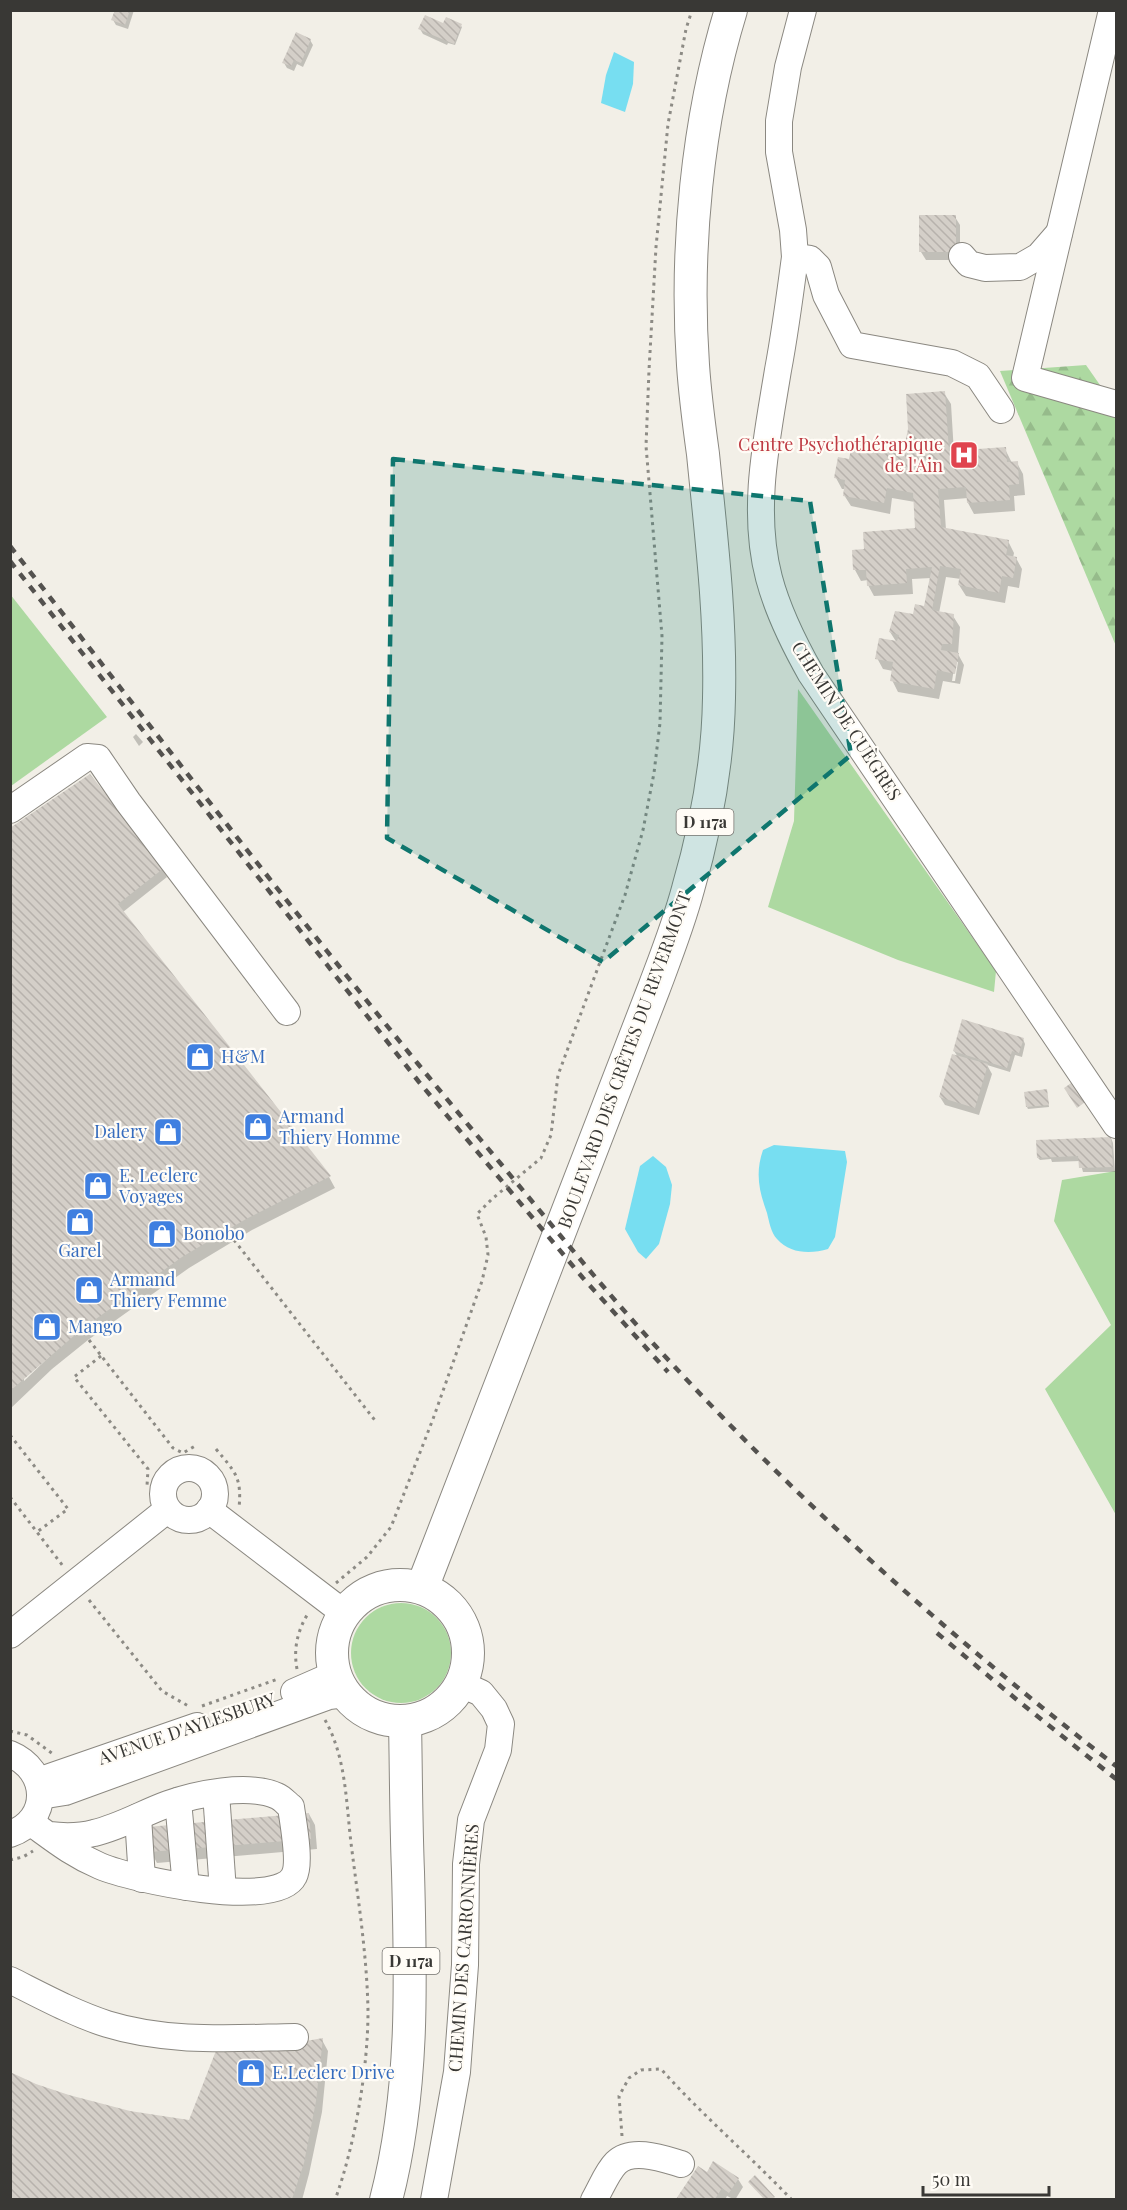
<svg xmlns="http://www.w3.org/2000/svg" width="1127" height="2210" font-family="'Playfair Display',serif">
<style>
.green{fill:#add9a1}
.forest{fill:url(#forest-firs)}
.water{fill:#77def1}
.shadow{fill:#0003;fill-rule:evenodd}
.building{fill:url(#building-back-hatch)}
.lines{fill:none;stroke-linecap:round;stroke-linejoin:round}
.minor-casing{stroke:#8b8881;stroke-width:28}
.major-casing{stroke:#8b8881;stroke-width:34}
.path{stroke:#8d8b85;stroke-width:3;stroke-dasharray:3 4.5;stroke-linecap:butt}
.minor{stroke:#fff;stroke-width:26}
.major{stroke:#fff;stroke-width:32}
.rail{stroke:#54524f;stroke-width:4.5;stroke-dasharray:8 8;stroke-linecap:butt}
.marked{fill:#0f766e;fill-opacity:0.2;stroke:#0f766e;stroke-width:4.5;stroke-dasharray:12 8;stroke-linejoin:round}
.labels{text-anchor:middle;stroke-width:4.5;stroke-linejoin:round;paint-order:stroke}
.shield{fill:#fffcf6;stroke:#74736f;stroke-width:1.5}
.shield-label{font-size:16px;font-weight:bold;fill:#393835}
.health-label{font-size:18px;fill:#be3a42;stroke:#fffcf6;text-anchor:end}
.street-label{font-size:18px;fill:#393835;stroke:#fffcf6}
.shop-label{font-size:18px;fill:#366cbe;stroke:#fffcf6;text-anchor:start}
</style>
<defs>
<pattern id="forest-firs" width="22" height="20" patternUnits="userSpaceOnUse" patternTransform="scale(1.5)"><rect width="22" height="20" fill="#add9a1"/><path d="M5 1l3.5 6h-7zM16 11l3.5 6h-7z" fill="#96bb8b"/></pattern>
<pattern id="building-back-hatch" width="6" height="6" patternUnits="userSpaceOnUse" patternTransform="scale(1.5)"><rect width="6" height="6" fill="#d4cfc8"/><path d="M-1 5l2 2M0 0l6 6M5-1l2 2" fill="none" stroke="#b7b2ac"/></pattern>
</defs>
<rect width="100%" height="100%" fill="#f2efe7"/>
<g class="green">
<polygon points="10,594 107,717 11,786 10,786"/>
<polygon points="798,689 996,971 994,992 898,960 768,907 794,821"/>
<polygon points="1116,1171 1116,1515 1045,1389 1111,1325 1054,1221 1062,1180"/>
<circle cx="401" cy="1653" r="50"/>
</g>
<polygon class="forest" points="1086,365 1116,408 1116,646 1000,371"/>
<g class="water">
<polygon points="614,52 634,62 633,84 625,112 601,103 606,75"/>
<path d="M774,1145L845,1151L847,1162L835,1237L828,1249C811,1254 790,1254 777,1239C771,1233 769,1221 767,1213C759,1191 755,1173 763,1150Z"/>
<polygon points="653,1156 666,1167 672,1185 670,1204 659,1244 646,1259 638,1252 625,1229 640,1166"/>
</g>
<g class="shadow">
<polygon points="116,10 134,10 128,29 116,25 113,20"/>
<polygon points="460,25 462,27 455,45 448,43 447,45 423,34 420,29"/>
<polygon points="310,40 313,45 303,67 297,64 294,71 287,68 284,63"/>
<polygon points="955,217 960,225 960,260 926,260 921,252"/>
<path d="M944,393L951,404L954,453L1005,449L1012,463H1017L1023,474L1025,495L1014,496L1015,511L974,514L968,503V498L944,500L946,530L1008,541L1014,553L1013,558H1016L1022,569L1019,588L1008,586L1005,603L966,596L959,585L961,579L946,577L939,613L953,616L960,627L958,654L964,665L960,684L943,681L939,699L898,692L892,680L893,671L883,669L877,658L897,643L890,632L926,608L931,578L912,579L913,594L874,596L868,585V580L861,581L855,570L866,550L917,530L915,502L892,498L890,514L851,506L844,495L845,489H842L836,478L851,461L904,455ZM955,662H958L955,681H952Z"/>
<polygon points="136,734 143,742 139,746 133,737"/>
<path d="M10,830L162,869L167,877L123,912L329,1177L335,1188L252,1230L189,1268L88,1340L52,1369L10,1409ZM52,1354L24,1381V1377Z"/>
<polygon points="1023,1039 1025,1044 1022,1057 1015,1055 1010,1072 987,1065 992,1074 979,1115 945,1105 940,1097 958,1057 954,1051"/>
<polygon points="1047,1093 1049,1107 1028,1109 1027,1107"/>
<polygon points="1111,1138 1113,1143 1115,1172 1083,1172 1080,1161 1052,1162 1051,1159 1040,1160 1038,1158"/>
<polygon points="309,1814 315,1825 317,1849 157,1863 151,1852"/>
<polygon points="322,2040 328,2051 322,2112 309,2174 302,2200 10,2200 10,2073 36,2085 69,2097 130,2112 190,2122"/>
<polygon points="698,2168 707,2174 738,2179 743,2187 735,2200 727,2196 725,2200 679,2200"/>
</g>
<g class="building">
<polygon points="115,10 130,10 125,25 111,20"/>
<polygon points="425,15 443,23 446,17 462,24 454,44 418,29"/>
<polygon points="296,32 311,39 301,63 294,60 291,66 282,63"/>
<rect x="919" y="215" width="37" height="37"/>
<polygon points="945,391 949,451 1006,447 1007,462 1018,461 1019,484 1009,485 1010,500 967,503 966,487 938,489 941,527 1009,540 1006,555 1017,557 1013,578 1002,576 999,593 958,585 961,569 940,566 932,610 954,614 952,644 942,644 941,650 959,653 955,674 937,670 934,689 890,681 893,662 875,659 879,638 897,641 899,635 889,632 895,611 913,614 915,604 924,606 932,567 906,569 907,583 867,586 866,570 853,570 852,550 864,549 863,532 915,528 913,493 887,488 884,503 843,496 845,480 834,478 838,457 849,459 852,444 903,453 908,429 906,394"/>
<polygon points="90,774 164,868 118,904 331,1176 246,1219 182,1257 82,1329 10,1391 10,828"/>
<polygon points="962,1019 1024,1038 1019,1053 1012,1051 1007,1068 953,1051"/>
<polygon points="952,1054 988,1064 975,1108 939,1097"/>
<polygon points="1074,1081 1088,1100 1077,1108 1064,1088"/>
<polygon points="1047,1089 1049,1105 1026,1107 1024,1092"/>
<polygon points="1111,1137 1113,1167 1079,1168 1078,1156 1037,1158 1036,1140"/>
<polygon points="309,1813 311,1839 149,1852 147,1827"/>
<polygon points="323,2038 316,2101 304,2163 292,2199 10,2199 10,2072 36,2084 69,2095 130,2111 189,2120 217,2048 289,2044"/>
<polygon points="713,2161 739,2178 729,2193 722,2188 715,2199 676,2199 698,2166 707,2172"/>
<polygon points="755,2175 775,2197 772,2199 764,2199 748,2182"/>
</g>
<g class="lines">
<g class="minor-casing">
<g id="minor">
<path d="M803,10L788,67L779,121V152L793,230L795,257C790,295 785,333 778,370C767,438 751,510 769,578C778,612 794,644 811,674L1116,1125"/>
<polyline points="1112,10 1025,378 1116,404"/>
<polyline points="962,256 969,264 985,268 1020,267 1039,256 1059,233"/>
<polyline points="795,257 810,259 818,267 826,295 852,345 952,363 978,376 1001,410"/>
<polyline points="10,810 87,757 98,758 128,802 287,1012"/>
<circle cx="189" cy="1494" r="26"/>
<polyline points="209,1510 344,1613"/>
<polyline points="10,1635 167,1510"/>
<polyline points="294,1692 335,1674"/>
<path d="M10,1754C49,1770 51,1820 10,1834"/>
<polyline points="38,1781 197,1726"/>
<polyline points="216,1793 223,1891"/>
<polyline points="40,1796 65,1792 329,1696 345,1694"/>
<polyline points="178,1801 186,1887"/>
<polyline points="138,1817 142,1879"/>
<path d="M30,1822C55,1840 72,1854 100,1866C130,1879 277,1911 294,1876C301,1863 293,1822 291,1807C287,1804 282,1798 277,1796C248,1783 196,1794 168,1804C143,1813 120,1827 94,1833C79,1837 65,1837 49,1835"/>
<path d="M10,1980C42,1996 73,2013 107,2024C168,2043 233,2038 295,2037"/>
<polyline points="434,2200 457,2072 465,1965 466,1864 471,1820 498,1750 501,1724 494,1709 481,1693 461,1684"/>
<path d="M594,2200C601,2188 607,2172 616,2163C632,2147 664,2159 681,2164"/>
</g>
</g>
<g class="major-casing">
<g id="major">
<circle cx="400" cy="1653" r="68"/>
<path d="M422,1588L654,988C666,956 679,923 688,889C706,827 718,763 719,698C721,616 711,535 703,454C699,425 695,395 693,365C685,250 697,121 731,10"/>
<path d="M386,2200C414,2092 411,1982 408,1872C406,1822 406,1772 405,1721"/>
</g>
</g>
<g class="path">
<polyline points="234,1240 377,1423"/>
<polyline points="89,1340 173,1448 183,1453 195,1446"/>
<polyline points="101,1356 74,1377 148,1469 147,1486"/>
<polyline points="10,1435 68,1509 37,1532"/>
<path d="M216,1449C235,1472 242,1477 239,1508"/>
<polyline points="10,1497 63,1566"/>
<polyline points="336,1583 367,1557 391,1527 433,1419 482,1281 488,1255 486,1237 477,1214 492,1199 541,1158 551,1135 558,1075 625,895 643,830 654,773 660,723 662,636 646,446 649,370 656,247 668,124 686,29 692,10"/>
<polyline points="89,1600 162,1691 190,1707"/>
<path d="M297,1669C293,1648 298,1629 309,1612"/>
<polyline points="202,1706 278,1679"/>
<path d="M325,1720C346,1757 346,1801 351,1843C358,1899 367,1955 368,2011C368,2069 355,2145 335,2200"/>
<polyline points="10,1731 27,1735 53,1754"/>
<polyline points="10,1860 23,1857 33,1851"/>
<path d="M622,2136L619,2096L629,2078L641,2070L661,2069C702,2115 749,2155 792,2200"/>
</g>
<use href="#minor" class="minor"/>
<use href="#major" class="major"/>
<g class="rail">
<path d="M10,546C174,756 335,967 506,1170C561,1236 615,1303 674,1366C809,1512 959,1644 1116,1766"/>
<polyline points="10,561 419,1082 583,1278 668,1372"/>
<polyline points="937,1633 1016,1699 1116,1779"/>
</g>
</g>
<path class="marked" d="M393,459L810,501L851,755L603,962L387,838Z"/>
<defs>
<g id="hospital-square" transform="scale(1.5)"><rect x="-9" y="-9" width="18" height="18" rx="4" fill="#e0444e" stroke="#fffcf6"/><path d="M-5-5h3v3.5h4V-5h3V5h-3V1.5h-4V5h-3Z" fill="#fff"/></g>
<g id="shop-square" transform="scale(1.5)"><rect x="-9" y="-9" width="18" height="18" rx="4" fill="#3f7fe0" stroke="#fffcf6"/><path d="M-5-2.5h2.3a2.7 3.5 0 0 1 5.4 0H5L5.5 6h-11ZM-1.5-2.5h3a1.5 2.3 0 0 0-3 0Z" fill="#fff"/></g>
</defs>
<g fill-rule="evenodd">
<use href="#hospital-square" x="964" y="455"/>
<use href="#shop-square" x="200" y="1057"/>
<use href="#shop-square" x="258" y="1127"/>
<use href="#shop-square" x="168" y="1132"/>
<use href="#shop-square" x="98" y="1186"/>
<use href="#shop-square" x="80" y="1222"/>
<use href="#shop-square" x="162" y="1234"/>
<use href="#shop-square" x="89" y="1290"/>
<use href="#shop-square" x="47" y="1327"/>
<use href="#shop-square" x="251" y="2073"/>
</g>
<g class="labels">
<g class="shield">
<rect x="676.5" y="809" width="57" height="26" rx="4.5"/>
<rect x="382.5" y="1948" width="57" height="26" rx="4.5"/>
</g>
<g class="shield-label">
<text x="705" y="828">D 117a</text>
<text x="411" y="1967">D 117a</text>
</g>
<g class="health-label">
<text x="943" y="451">Centre Psychothérapique<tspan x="943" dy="21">de l'Ain</tspan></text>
</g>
<g class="street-label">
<text transform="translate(846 721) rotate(57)" y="6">CHEMIN DE CUÈGRES</text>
<text transform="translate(625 1060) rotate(-70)" y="6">BOULEVARD DES CRÊTES DU REVERMONT</text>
<text transform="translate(187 1729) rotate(-19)" y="6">AVENUE D'AYLESBURY</text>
<text transform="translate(464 1948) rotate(-86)" y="6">CHEMIN DES CARRONNIÈRES</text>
</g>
<g class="shop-label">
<text x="221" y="1063">H&amp;M</text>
<text x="279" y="1123">Armand<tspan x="279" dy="21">Thiery Homme</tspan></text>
<text x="147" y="1138" text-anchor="end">Dalery</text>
<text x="119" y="1182">E. Leclerc<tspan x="119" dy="21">Voyages</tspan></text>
<text x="183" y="1240">Bonobo</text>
<text x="80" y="1257" text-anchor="middle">Garel</text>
<text x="110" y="1286">Armand<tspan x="110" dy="21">Thiery Femme</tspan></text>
<text x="68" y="1333">Mango</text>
<text x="272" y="2079">E.Leclerc Drive</text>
</g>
</g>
<rect width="1127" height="2210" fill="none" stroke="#393835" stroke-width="24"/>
<path d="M923 2186v9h126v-9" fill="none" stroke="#393835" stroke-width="3"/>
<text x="932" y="2186" font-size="18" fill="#393835" stroke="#fffcf6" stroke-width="4.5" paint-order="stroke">50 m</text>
</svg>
